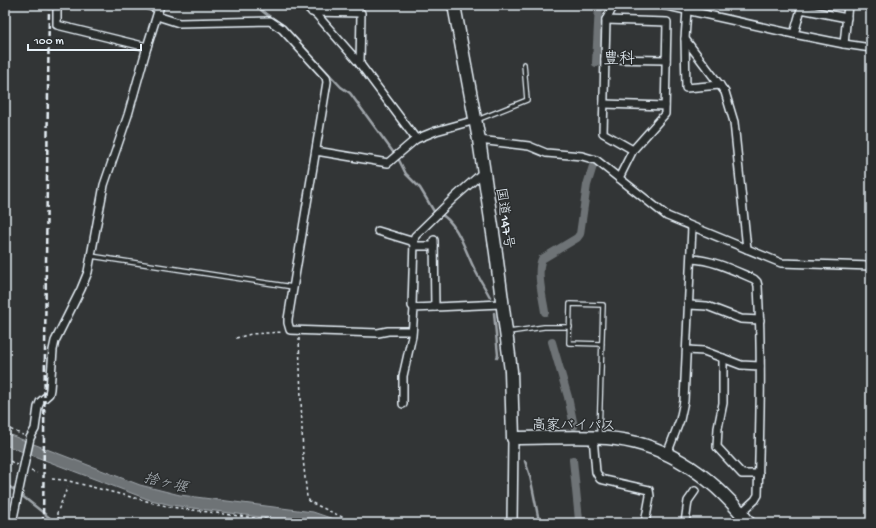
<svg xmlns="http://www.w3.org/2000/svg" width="876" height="528" font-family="'Gochi Hand','Klee One',sans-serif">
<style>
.water{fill:#6e7376;stroke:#9fa5aa}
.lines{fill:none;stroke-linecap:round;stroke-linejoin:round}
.stream{stroke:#9fa5aa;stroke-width:2.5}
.canal{stroke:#6e7376;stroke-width:8}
.lane-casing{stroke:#e8f1f8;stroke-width:6}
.street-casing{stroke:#e8f1f8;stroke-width:10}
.secondary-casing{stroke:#e8f1f8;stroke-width:12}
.highway-casing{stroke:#e8f1f8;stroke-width:15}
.path{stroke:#e8f1f8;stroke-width:1.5;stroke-dasharray:3 3;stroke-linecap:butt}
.lane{stroke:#2a2d2e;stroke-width:3.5}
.street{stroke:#2a2d2e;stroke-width:7}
.secondary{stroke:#2a2d2e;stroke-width:9}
.highway{stroke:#2a2d2e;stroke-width:12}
.rail{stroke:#e8f1f8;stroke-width:2.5;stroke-dasharray:6 3;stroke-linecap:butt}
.labels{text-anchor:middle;stroke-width:3;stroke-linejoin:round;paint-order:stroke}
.street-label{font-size:14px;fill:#e8f1f8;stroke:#2a2d2e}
.water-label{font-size:15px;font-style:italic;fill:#b1b8be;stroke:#2a2d2e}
.quarter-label{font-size:16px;fill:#e8f1f8;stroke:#2a2d2e}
</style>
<rect width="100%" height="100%" fill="#323536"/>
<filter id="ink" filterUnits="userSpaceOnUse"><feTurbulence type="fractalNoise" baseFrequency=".025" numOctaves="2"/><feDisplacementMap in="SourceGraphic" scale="8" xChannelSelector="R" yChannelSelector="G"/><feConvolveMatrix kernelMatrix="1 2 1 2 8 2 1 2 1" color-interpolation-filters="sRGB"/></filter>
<g filter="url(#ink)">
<polygon class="water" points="5,433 140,485 180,495 313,512 345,523 313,523 304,521 260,517 171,505 147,499 5,445"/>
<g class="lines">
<g class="stream">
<polyline points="260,5 261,10 266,14 284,26 341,87 350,93 393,152"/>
<polyline points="399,160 406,174 420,188 435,213"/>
<path d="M440,214C456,221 465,249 472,264C477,275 484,286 490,297"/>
<polyline points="494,313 498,355 497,358"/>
<polyline points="525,461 530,476 539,521"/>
<polyline points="5,484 16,491"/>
<polyline points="21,495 56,523"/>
</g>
<g class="canal">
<polyline points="596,63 599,5"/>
<path d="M545,312C543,298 536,272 542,259L577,238L580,234L587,185L593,166"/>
<polyline points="552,342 568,397 574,426"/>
<polyline points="573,460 579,520 581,521 593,523"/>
</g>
<g class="lane-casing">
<g id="lane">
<polyline points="477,120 527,100 524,64"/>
<polyline points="91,256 293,287"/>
<polyline points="509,332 544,327 570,327"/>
<polyline points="599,436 603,305 570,304 569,343 602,344"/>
</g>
</g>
<g class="street-casing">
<g id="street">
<polyline points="57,5 57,25 147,47"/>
<polyline points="146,5 159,9"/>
<polyline points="304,5 317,15 360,64 416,139"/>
<polyline points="614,5 606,20 603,133 633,150 619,178"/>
<polyline points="663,5 794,34 844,44 871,48"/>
<polyline points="687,10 685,39 725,92 734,122 747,249"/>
<polyline points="312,12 361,13 360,64"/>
<polyline points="157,16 179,23 270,21 282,29 326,77 327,82 288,319 288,323 290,330 378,333 388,331 412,331"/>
<polyline points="606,20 667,22 665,114 633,150"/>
<polyline points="794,34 801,9 847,18"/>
<polyline points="685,39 686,88 720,85"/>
<polyline points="844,44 848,5"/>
<polyline points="605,59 666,60"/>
<polyline points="604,104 665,106"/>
<polyline points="479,140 529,146 546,153 582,156 596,160 667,216 781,263 871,266"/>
<polyline points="316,151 388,163 416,139 436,131 476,120"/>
<polyline points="378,231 411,241 417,246 434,246"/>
<polyline points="434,240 435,307"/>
<path d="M691,259C714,260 733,270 754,279L757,282L758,286C762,355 760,425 758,495L755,500L741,513"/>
<polyline points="689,305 707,306 741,319 760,320"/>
<polyline points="414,308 412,306 414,241 415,236 455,197 480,175 484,174"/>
<polyline points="687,350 704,351 741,365 760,366"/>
<polyline points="723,358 723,403 718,428 717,447 742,474 759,474"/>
<polyline points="403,404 403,376 412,336 414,308 501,304"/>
<polyline points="593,437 596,472 600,479 649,490 650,496 645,523"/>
<polyline points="667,454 680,420 684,401 692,227"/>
<polyline points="12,523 26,456 30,438 35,429 38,407 40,402 49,394 50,389 53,350 55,341 81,289 88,272 104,185 128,115 147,47 160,5"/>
<polyline points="685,523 688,501 695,491"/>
</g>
</g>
<g class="secondary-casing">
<polyline id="secondary" points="512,523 513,438"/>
</g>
<g class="highway-casing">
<path id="highway" d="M454,5L479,140L496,253L511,371L513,438C544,438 576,436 607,438C667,443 713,477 749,523"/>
</g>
<g class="path">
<polyline points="236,338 251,334 283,332"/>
<polyline points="299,338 303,458 307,497 310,502 355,523"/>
<polyline points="5,427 23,435"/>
<polyline points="5,458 17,465"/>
<polyline points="31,471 37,473"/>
<polyline points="52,479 65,480 170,507 293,523"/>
<polyline points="65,523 57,517 57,513 68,486"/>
</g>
<use href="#lane" class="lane"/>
<use href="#street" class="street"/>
<use href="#secondary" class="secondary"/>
<use href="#highway" class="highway"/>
<polyline class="rail" points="43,523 49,5"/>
</g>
</g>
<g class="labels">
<g class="street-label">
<text transform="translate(506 218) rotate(82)" y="5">国道147号</text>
<text transform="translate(574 424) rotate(1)" y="5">高家バイパス</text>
</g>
<g class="water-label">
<text transform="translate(166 482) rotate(14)" y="5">捨ヶ堰</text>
</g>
<g class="quarter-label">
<text x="619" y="63">豊科</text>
</g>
</g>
<rect width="876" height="528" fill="none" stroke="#2a2d2e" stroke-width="20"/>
<rect x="10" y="10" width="856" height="508" fill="none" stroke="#e8f1f8" stroke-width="1.5" filter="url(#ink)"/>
<path d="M28 44v6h113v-6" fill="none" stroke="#e8f1f8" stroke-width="2"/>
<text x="34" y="44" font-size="12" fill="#e8f1f8" stroke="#2a2d2e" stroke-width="3" paint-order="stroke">100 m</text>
</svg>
